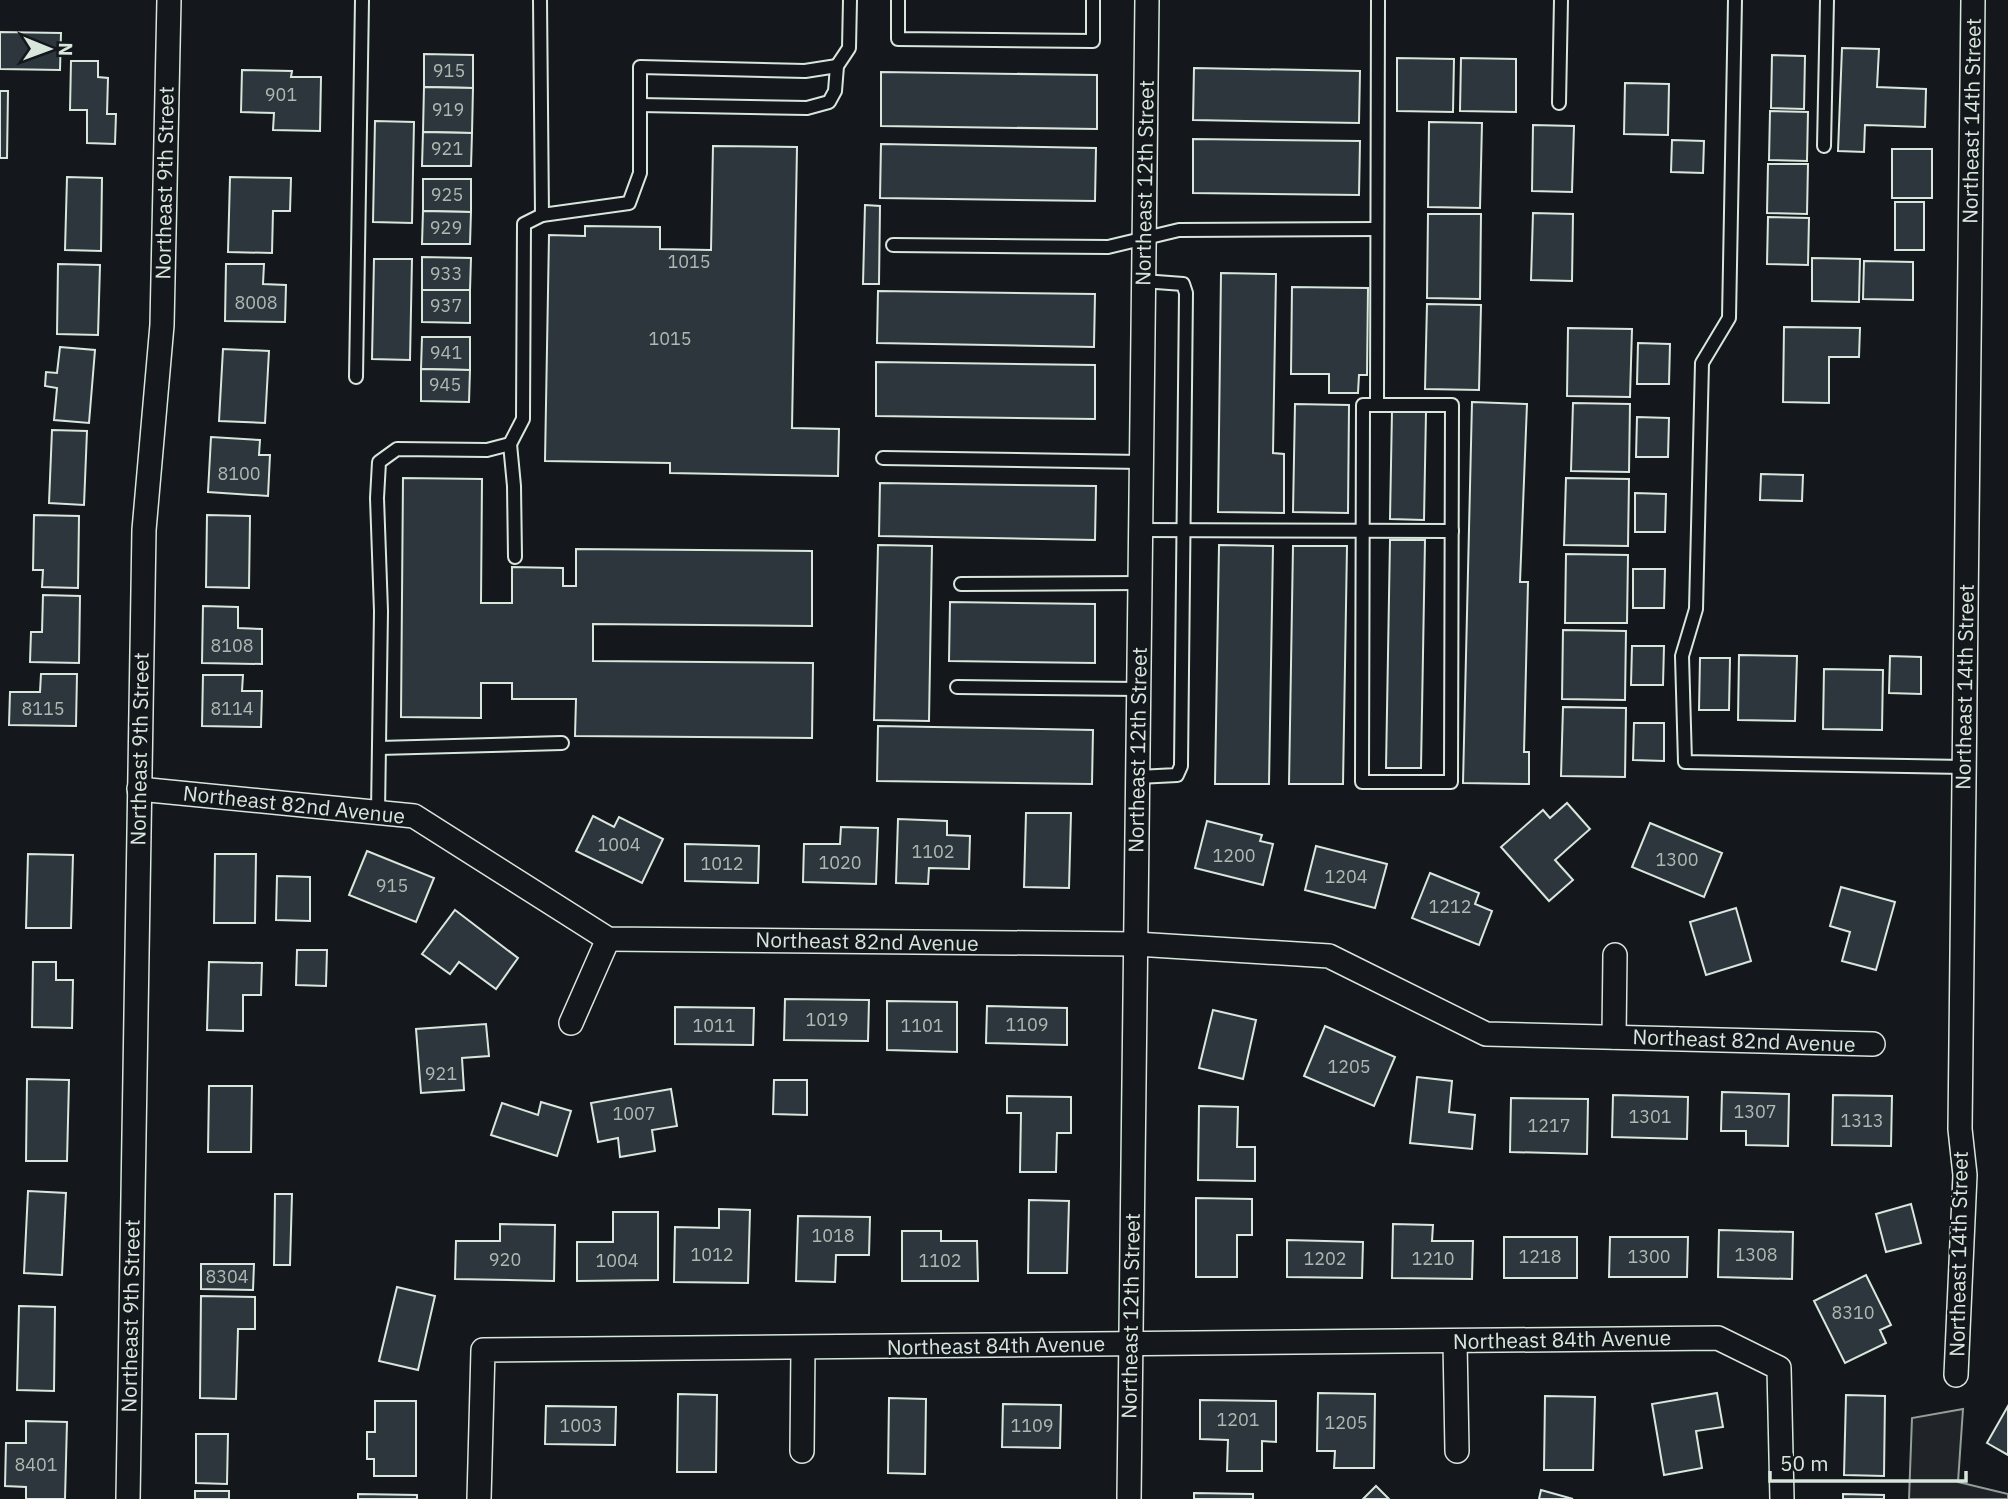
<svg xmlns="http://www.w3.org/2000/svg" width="2008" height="1499" font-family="'IBM Plex Sans',sans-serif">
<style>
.green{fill:#202428;stroke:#939e99;stroke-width:2}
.building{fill:#2c363c;stroke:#d8e6dc;stroke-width:2}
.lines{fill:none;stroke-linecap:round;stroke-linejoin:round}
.service-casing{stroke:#d8e6dc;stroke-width:16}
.minor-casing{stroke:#d8e6dc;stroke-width:26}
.service{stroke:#14181c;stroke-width:12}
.minor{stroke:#14181c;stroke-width:23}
.labels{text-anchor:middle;stroke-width:5;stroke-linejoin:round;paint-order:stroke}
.number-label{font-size:18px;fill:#adbab4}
.street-label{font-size:21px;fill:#d8e6dc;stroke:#14181c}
</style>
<rect width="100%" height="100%" fill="#14181c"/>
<polygon class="green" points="1963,1409 1958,1482 2008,1494 2008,1499 1909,1499 1912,1418"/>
<g class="building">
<polygon points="0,32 61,33 60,70 0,69"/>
<polygon points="1842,48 1879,49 1877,87 1926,89 1925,127 1865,125 1864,152 1838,151"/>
<polygon points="424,54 473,55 473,88 424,87"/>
<polygon points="1772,55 1805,56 1804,109 1771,108"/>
<polygon points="1397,58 1454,59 1453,112 1397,111"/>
<polygon points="1461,58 1516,59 1516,112 1460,111"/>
<polygon points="71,61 98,61 98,77 108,78 107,114 116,114 115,144 87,143 87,110 70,110"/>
<polygon points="1194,68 1360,71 1359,123 1193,120"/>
<polygon points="242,70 292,71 291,77 321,77 320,131 273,130 274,113 241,112"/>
<polygon points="881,72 1097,75 1097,129 881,126"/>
<polygon points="1625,83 1669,84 1668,135 1624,134"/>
<polygon points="424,87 473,88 472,133 423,132"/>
<polygon points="0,91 8,91 7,158 0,158"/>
<polygon points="1770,111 1808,112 1807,161 1769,160"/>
<polygon points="375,121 414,122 412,223 373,222"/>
<polygon points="1429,122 1482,123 1480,208 1428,207"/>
<polygon points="1533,125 1574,126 1572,192 1532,191"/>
<polygon points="423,132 472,133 471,166 422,166"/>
<polygon points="1193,139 1360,141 1359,195 1193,193"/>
<polygon points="1672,140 1704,141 1703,173 1671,172"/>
<polygon points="881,144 1096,148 1095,201 880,198"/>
<polygon points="713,146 797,147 792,428 839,429 838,476 670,473 670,463 545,461 549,235 585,236 585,226 660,227 660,249 711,250"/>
<rect x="1892" y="149" width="40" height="49"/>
<polygon points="1768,164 1808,164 1807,214 1767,213"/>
<polygon points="67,177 102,178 101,251 65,250"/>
<polygon points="230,177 291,178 290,211 273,211 272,253 228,252"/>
<polygon points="423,179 471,179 471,212 423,211"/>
<rect x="1895" y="202" width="29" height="48"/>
<polygon points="865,205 880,206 879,284 863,284"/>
<polygon points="423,211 471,212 470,244 422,244"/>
<polygon points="1533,213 1573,214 1572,281 1531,280"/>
<polygon points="1428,214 1481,214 1480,299 1427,298"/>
<polygon points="1768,217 1809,218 1808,265 1767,264"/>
<polygon points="422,257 471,258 470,290 422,290"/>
<polygon points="1812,258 1860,259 1859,302 1812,301"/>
<polygon points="374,259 412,259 410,360 372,359"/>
<polygon points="1864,261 1913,262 1913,300 1863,299"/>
<polygon points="58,264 100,265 98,335 57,334"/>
<polygon points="226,264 264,264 263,284 286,285 285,322 225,321"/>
<polygon points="1221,273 1276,274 1273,453 1284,454 1284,513 1218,512"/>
<polygon points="1292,287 1368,288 1367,375 1359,375 1358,393 1329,393 1329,374 1291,374"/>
<polygon points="422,290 470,290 470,323 422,322"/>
<polygon points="878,291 1095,294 1094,347 877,343"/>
<polygon points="1427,304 1481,305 1479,390 1425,389"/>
<polygon points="1784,327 1860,328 1859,357 1829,357 1829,403 1783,402"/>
<polygon points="1568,328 1632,329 1630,397 1567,396"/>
<polygon points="422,337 470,337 470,370 421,369"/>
<polygon points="1638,343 1670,344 1669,384 1637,384"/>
<polygon points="60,347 95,350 89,423 54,420 57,388 45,386 46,372 57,373"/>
<polygon points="223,349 269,351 265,423 219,421"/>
<polygon points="876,362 1095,365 1095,419 876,416"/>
<polygon points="421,369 470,370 469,402 421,401"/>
<polygon points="1472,402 1527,404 1520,582 1528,582 1524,752 1529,752 1529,784 1463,783"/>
<polygon points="1573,403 1630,404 1629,472 1571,471"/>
<polygon points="1295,404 1349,405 1348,513 1293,512"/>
<polygon points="1392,411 1426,412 1424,520 1390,519"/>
<polygon points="1637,417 1669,418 1668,457 1636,457"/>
<polygon points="52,430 87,431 84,505 49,503"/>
<polygon points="211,437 260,440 259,455 270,455 268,496 208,492"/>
<polygon points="1761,474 1803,475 1802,501 1760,500"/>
<polygon points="403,478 482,479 481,603 512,603 512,567 563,568 563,586 576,586 576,549 812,551 812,626 593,624 593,661 813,663 812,738 575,736 576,699 512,699 512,683 481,683 481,718 401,717"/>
<polygon points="1566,478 1629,479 1628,546 1564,545"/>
<polygon points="880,483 1096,486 1095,540 879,536"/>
<polygon points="1635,493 1666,494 1665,532 1635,532"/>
<polygon points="34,515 79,516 78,588 42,587 43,570 33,570"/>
<polygon points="207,515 250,516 249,588 206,587"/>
<polygon points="1390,540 1425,540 1421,768 1386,768"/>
<polygon points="878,545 932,546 929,721 874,720"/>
<polygon points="1219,545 1273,546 1269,784 1215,784"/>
<polygon points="1293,546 1347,546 1343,784 1289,784"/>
<polygon points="1566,554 1628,555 1627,623 1565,623"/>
<polygon points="1633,569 1665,569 1664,608 1633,608"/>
<polygon points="43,595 80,596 79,663 30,662 31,632 42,632"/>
<polygon points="950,602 1095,604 1095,663 949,661"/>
<polygon points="203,606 238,607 238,628 262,629 262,664 202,663"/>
<polygon points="1563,630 1626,631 1625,700 1562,699"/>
<polygon points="1632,646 1664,646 1663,685 1631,685"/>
<polygon points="1739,655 1797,656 1795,721 1738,720"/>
<polygon points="1890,656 1921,657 1921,694 1889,693"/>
<polygon points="1700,658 1730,658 1729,710 1699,710"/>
<polygon points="1824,669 1883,670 1882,730 1823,729"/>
<polygon points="41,674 77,674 76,726 9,725 10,692 40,692"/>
<polygon points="203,675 243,675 242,691 262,691 261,727 202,726"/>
<polygon points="1563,707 1626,708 1625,777 1561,776"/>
<polygon points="1634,723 1664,723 1664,761 1633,760"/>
<polygon points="878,726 1093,730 1092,784 877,781"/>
<polygon points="1567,803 1590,829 1555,860 1573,880 1549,901 1501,847 1543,810 1550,818"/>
<polygon points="1026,813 1071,813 1069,888 1024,887"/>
<polygon points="593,816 614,827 619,817 663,839 642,883 576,851"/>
<polygon points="898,819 947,821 947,835 970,836 969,869 929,868 928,884 896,883"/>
<polygon points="1207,821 1262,835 1260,841 1273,844 1263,885 1195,868"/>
<polygon points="1650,823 1722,853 1704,897 1632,867"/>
<polygon points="841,827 878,828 876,884 803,882 804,844 840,844"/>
<polygon points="685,844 759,846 758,883 685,881"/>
<polygon points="1316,846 1387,864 1375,908 1305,890"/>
<polygon points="367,851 434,878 416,922 349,895"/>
<polygon points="28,854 73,855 71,928 26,928"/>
<polygon points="215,854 256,854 255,923 214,923"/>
<polygon points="1430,873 1479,893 1475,904 1492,911 1479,945 1412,918"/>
<polygon points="277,876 310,877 310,921 276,920"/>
<polygon points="1841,887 1895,902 1876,970 1842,961 1850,932 1830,926"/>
<polygon points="1736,908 1751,961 1706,975 1690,922"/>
<polygon points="455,910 518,958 496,989 459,962 450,974 422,954"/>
<polygon points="297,950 327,950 326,986 296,985"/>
<polygon points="33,962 56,962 56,980 73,980 72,1028 32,1027"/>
<polygon points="209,962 262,963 261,995 243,995 243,1031 207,1030"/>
<polygon points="785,999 869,1000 868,1041 784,1040"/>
<polygon points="887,1001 957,1002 957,1052 887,1050"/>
<polygon points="987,1006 1067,1008 1067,1045 986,1043"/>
<polygon points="675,1007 754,1008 753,1045 675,1044"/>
<polygon points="1213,1010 1256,1020 1243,1079 1199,1068"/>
<polygon points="486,1024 489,1056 462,1058 464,1090 421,1093 416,1029"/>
<polygon points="1325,1026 1395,1057 1374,1106 1304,1076"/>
<polygon points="1417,1077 1452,1081 1449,1112 1475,1115 1472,1149 1410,1143"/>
<polygon points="27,1079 69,1080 67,1161 26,1161"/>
<polygon points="774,1080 807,1080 807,1115 773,1114"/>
<polygon points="209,1086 252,1086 251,1152 208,1152"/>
<polygon points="671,1089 677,1126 652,1130 655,1151 620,1157 618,1138 598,1142 591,1103"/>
<polygon points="1722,1092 1789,1094 1788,1146 1746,1145 1746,1131 1721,1131"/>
<polygon points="1613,1095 1688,1097 1687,1139 1612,1137"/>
<polygon points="1833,1095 1892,1096 1891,1146 1832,1145"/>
<polygon points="1007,1096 1071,1097 1071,1133 1057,1133 1056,1172 1020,1172 1021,1113 1007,1113"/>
<polygon points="1511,1098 1588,1099 1587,1154 1510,1152"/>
<polygon points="541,1102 571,1111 557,1156 491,1135 502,1103 538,1115"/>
<polygon points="1199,1106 1238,1107 1237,1147 1255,1147 1255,1181 1198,1180"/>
<polygon points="28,1191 66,1193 62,1275 24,1273"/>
<polygon points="275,1194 292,1194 290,1265 274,1265"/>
<polygon points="1196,1198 1252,1199 1252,1235 1237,1235 1237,1277 1196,1277"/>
<polygon points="1029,1200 1069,1201 1067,1273 1028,1273"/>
<polygon points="1911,1204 1921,1243 1886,1252 1876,1214"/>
<polygon points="719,1209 750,1210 748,1283 674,1282 675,1227 719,1228"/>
<polygon points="613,1212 658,1212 658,1280 577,1281 577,1242 613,1242"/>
<polygon points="798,1216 870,1217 869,1255 836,1255 835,1282 796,1281"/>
<polygon points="500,1224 555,1225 554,1281 455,1279 456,1241 500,1241"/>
<polygon points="1393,1224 1433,1225 1432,1241 1473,1241 1472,1279 1392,1278"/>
<polygon points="1719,1230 1793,1232 1792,1279 1718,1277"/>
<polygon points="902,1231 941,1231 941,1241 977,1241 978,1281 902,1281"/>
<rect x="1504" y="1237" width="73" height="41"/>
<polygon points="1610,1237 1688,1237 1687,1277 1609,1277"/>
<polygon points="1287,1240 1363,1242 1362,1278 1287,1277"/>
<polygon points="201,1264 254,1264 253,1290 201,1289"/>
<polygon points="1866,1275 1891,1325 1880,1330 1886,1343 1845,1363 1814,1301"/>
<polygon points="397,1287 435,1296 418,1370 379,1361"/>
<polygon points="201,1296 255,1297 255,1329 238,1329 236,1399 200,1398"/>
<polygon points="19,1306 55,1307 54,1391 17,1390"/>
<polygon points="1318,1393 1375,1394 1374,1468 1334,1468 1335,1451 1317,1451"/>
<polygon points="1717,1393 1723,1427 1696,1431 1702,1468 1664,1475 1652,1404"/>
<polygon points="678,1394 717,1395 716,1472 677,1472"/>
<polygon points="1846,1395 1885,1396 1884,1476 1844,1475"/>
<polygon points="1545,1396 1595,1397 1593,1470 1544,1470"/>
<polygon points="889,1398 926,1399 925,1474 888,1473"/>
<polygon points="1200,1400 1276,1401 1276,1442 1262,1441 1262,1471 1227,1471 1228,1440 1200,1439"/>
<polygon points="375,1401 416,1401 416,1476 374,1476 374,1459 367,1459 367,1432 375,1432"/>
<polygon points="1003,1404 1061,1405 1060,1448 1002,1447"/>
<polygon points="546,1406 616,1407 615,1445 545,1444"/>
<polygon points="2008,1406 2008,1455 1987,1443"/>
<polygon points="26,1421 67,1422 65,1499 26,1499 26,1487 5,1486 6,1443 26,1443"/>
<polygon points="196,1434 228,1434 227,1484 196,1483"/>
<polygon points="1376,1486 1389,1499 1363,1499"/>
<polygon points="1541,1490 1573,1499 1539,1499"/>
<rect x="195" y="1491" width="34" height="8"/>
<polygon points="1194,1493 1253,1494 1253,1499 1194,1499"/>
<polygon points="358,1494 417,1495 417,1499 358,1499"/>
<polygon points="1843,1494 1884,1495 1884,1499 1843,1499"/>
</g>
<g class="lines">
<g class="service-casing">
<g id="service">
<polyline points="898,0 898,39 1093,41 1093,0"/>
<polyline points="1735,0 1729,318 1702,363 1696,609 1682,656 1685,762 1964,767"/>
<polyline points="1559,103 1561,0"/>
<polyline points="640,105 807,108 829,102 835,91 837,66 849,48 850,0"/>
<polyline points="1824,146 1827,0"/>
<polyline points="542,215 629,203 640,173 640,67 805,71 837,66"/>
<polyline points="893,245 1108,247 1179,230 1377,229"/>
<polyline points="356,377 362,0"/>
<polygon points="1363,405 1452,405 1451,782 1362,782"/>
<polyline points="1377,405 1378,0"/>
<polyline points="510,444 514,486 515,557"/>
<polyline points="883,458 1141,462"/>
<polyline points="1141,530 1452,531"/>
<polyline points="961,584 1140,583"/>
<polyline points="957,687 1139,689"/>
<polyline points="379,748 562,743"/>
<polyline points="1138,777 1177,775 1181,766 1186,293 1183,284 1143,281"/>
<polyline points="378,812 381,611 377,498 379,462 397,449 487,450 510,444 523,419 524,224 542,215 540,0"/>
</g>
</g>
<g class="minor-casing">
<g id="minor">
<polyline points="139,789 414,816 608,939 1136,944 1329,956 1486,1034 1873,1044"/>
<polyline points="571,1023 608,939"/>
<polyline points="1614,1037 1615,955"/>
<polyline points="1455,1342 1457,1451"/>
<polyline points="1956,1375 1965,1175 1960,1129 1973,0"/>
<polyline points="802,1451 803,1348"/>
<polyline points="128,1499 144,530 162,325 169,0"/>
<polyline points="479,1499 483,1350 1718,1338 1779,1368 1782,1499"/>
<polyline points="1129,1499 1147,0"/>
</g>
</g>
<use href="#service" class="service"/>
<use href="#minor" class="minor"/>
</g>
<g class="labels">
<g class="number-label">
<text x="449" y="77">915</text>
<text x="281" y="101">901</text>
<text x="448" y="116">919</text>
<text x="447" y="155">921</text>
<text x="447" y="201">925</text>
<text x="446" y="234">929</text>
<text x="689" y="268">1015</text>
<text x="446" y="280">933</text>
<text x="256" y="309">8008</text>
<text x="446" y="312">937</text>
<text x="670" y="345">1015</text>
<text x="446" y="359">941</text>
<text x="445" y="391">945</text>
<text x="239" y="480">8100</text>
<text x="232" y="652">8108</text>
<text x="43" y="715">8115</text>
<text x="232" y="715">8114</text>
<text x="619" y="851">1004</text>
<text x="933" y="858">1102</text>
<text x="1234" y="862">1200</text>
<text x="1677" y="866">1300</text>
<text x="840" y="869">1020</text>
<text x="722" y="870">1012</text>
<text x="1346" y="883">1204</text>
<text x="392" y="892">915</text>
<text x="1450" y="913">1212</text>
<text x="827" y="1026">1019</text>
<text x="1027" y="1031">1109</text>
<text x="714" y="1032">1011</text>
<text x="922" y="1032">1101</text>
<text x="1349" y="1073">1205</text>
<text x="441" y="1080">921</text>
<text x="1755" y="1118">1307</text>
<text x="634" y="1120">1007</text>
<text x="1650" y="1123">1301</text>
<text x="1862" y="1127">1313</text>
<text x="1549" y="1132">1217</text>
<text x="833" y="1242">1018</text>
<text x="712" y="1261">1012</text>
<text x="1756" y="1261">1308</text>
<text x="1540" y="1263">1218</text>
<text x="1649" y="1263">1300</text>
<text x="1325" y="1265">1202</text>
<text x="1433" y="1265">1210</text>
<text x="505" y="1266">920</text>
<text x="617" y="1267">1004</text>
<text x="940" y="1267">1102</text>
<text x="227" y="1283">8304</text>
<text x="1853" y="1319">8310</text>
<text x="1238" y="1426">1201</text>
<text x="1346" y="1429">1205</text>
<text x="581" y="1432">1003</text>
<text x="1032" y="1432">1109</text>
<text x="36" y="1471">8401</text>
</g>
<g class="street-label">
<text transform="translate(1972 121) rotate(-89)" y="7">Northeast 14th Street</text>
<text transform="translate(165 183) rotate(-89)" y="7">Northeast 9th Street</text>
<text transform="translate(1145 183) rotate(-89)" y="7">Northeast 12th Street</text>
<text transform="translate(1965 687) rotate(-89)" y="7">Northeast 14th Street</text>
<text transform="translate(140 749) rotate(-89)" y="7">Northeast 9th Street</text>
<text transform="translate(1138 750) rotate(-89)" y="7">Northeast 12th Street</text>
<text transform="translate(294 805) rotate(6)" y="7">Northeast 82nd Avenue</text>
<text transform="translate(867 942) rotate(1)" y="7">Northeast 82nd Avenue</text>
<text transform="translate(1744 1041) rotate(2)" y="7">Northeast 82nd Avenue</text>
<text transform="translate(1959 1254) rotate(-89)" y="7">Northeast 14th Street</text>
<text transform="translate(131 1316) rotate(-89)" y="7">Northeast 9th Street</text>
<text transform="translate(1131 1316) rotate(-89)" y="7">Northeast 12th Street</text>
<text transform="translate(1562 1340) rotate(-1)" y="7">Northeast 84th Avenue</text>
<text transform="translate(996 1346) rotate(-1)" y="7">Northeast 84th Avenue</text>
</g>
</g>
<g transform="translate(49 49) rotate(91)" stroke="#14181c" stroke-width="5" paint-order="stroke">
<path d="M0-5L12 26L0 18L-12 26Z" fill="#d8e6dc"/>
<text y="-10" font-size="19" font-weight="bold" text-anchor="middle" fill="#d8e6dc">N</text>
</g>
<path d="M1770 1471v10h196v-10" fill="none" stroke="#d8e6dc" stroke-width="3.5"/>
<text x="1780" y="1471" font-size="21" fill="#d8e6dc" stroke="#14181c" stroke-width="5" paint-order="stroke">50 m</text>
</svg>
